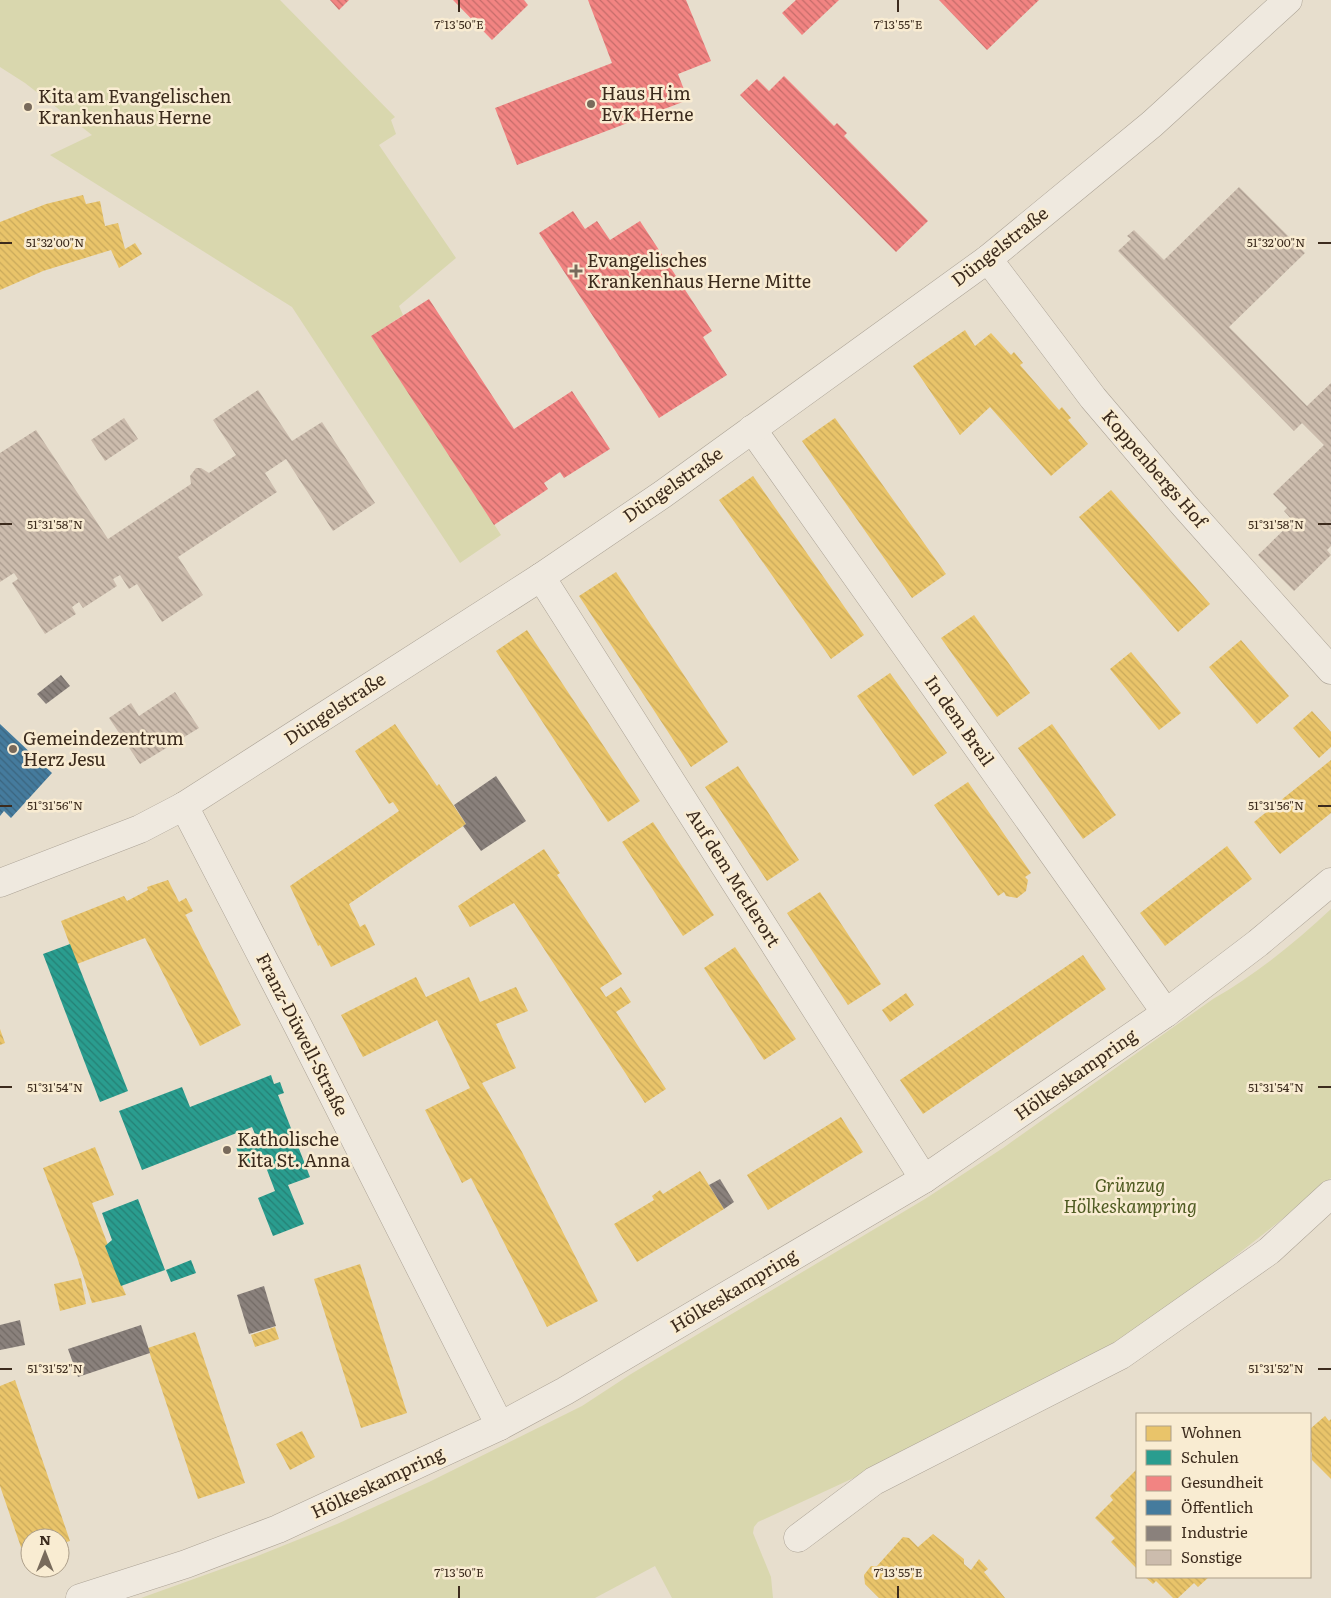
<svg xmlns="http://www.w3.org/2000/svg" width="1331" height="1598" font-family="Literata,serif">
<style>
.green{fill:#d9d7ae}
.homes{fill:url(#homes-back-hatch)}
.schools{fill:url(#schools-back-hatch)}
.health{fill:url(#health-back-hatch)}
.public{fill:url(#public-back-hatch)}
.industry{fill:url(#industry-back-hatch)}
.building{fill:url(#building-back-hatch)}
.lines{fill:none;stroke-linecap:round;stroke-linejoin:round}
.minor-casing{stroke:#aca396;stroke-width:29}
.minor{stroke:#efe9df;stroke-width:28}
.ticks{fill:none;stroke:#3c2b1d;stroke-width:2}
.poi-dot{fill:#786a5b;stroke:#f9ecd2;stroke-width:2}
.labels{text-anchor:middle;stroke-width:5;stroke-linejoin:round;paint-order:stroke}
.poi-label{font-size:18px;fill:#3c2b1d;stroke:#f9ecd2;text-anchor:start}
.street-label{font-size:18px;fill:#3c2b1d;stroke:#f9ecd2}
.park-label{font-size:18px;font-style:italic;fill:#4e5a21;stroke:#f9ecd2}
.ticks-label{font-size:12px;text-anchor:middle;fill:#3c2b1d;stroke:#f9ecd2;stroke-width:5;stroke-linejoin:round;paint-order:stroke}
</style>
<defs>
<pattern id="homes-back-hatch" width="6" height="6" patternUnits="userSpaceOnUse" patternTransform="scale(1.25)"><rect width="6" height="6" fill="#e9c46a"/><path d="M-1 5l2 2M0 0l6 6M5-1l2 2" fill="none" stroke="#c9a95b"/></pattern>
<pattern id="schools-back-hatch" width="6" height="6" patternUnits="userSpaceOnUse" patternTransform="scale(1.25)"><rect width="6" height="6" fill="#2a9d8f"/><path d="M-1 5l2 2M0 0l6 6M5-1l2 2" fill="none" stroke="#258074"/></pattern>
<pattern id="health-back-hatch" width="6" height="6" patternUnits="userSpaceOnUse" patternTransform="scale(1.25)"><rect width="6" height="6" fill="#f28482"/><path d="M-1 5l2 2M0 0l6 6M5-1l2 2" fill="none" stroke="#c56c6a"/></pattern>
<pattern id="public-back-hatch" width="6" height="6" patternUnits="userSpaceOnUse" patternTransform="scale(1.25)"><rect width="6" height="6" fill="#457b9d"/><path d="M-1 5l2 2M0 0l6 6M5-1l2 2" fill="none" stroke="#3b657f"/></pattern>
<pattern id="industry-back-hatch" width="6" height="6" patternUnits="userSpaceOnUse" patternTransform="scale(1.25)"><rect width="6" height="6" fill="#8a817c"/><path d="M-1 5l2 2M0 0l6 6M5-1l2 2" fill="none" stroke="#726a65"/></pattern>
<pattern id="building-back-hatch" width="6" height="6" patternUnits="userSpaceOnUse" patternTransform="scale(1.25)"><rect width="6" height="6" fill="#ccbcad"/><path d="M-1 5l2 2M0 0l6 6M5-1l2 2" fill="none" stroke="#a7998c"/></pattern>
</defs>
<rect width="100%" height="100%" fill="#e7decd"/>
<g class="green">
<polygon points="0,0 280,0 395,117 391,120 396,134 379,145 456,258 399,306 403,315 372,336 501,535 460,563 292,307 50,155 92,135 25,83 0,67"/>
<path d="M1331,909V1178L1290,1213L1196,1287L1096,1355L960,1429L758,1522L754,1527L753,1533L771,1577L773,1598H672L655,1566L595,1598H141L255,1557L337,1524L429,1482L582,1406L631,1374L925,1199L1003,1148L1213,999C1256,974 1295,943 1331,909Z"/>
</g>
<g class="homes">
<polygon points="83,195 86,204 100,201 105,226 118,223 125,249 135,243 142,254 119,268 111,250 43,271 0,290 0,222 46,204"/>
<polygon points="965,330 975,346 991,333 1011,355 1014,352 1023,363 1020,365 1059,410 1062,407 1071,418 1068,420 1088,444 1051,476 990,407 960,435 913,366"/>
<polygon points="835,418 946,574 912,598 802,441"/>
<polygon points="753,476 864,635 831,659 719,500"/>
<polygon points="1111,490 1210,604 1178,632 1079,517"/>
<polygon points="616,572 728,742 691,767 579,596"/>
<polygon points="974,615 1030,693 997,717 941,638"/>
<polygon points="527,630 640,801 608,822 496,651"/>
<polygon points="1241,640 1289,696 1257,724 1209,667"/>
<polygon points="1131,652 1181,713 1159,730 1110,669"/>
<polygon points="890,673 947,753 913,776 857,696"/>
<polygon points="1312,711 1331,732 1331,747 1319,758 1293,728"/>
<polygon points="395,724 437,786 439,784 466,824 349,904 360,927 365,924 375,945 331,967 320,945 318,946 290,886 399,811 393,802 389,804 355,751"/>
<polygon points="1052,724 1116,815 1083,839 1018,748"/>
<polygon points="1331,760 1331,813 1280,854 1254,822"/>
<polygon points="738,766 799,860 767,881 705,787"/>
<polygon points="968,782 1031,873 1025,877 1028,880 1026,891 1017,898 1006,896 1004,892 998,896 934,805"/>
<polygon points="653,822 714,915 683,936 622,842"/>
<polygon points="1227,846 1252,879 1165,946 1140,913"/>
<polygon points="544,849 560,873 557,875 622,974 600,988 606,997 621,987 631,1002 616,1012 666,1089 645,1103 514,903 470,927 458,906"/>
<polygon points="168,880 179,902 186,898 193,911 185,915 186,916 241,1025 200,1046 145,938 77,964 61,921 124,896 127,901 148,890 147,887"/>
<polygon points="820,892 881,984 848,1005 787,913"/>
<polygon points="735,947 796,1039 764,1060 704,968"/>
<polygon points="1083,955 1106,989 923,1114 900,1080"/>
<polygon points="416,977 426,997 469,977 480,1002 516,987 528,1011 496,1024 516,1068 482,1083 522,1152 598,1301 547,1327 471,1178 462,1183 425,1110 470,1088 437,1020 363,1057 341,1015"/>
<polygon points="906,993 914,1005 890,1022 882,1010"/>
<polygon points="0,1029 5,1043 0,1045"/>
<polygon points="841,1117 863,1152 768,1210 747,1175"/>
<polygon points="95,1147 114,1195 92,1203 108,1245 105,1246 126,1295 92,1303 77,1257 43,1168"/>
<polygon points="700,1171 724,1209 637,1262 614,1224 654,1200 652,1196 660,1190 663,1194"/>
<polygon points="360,1264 407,1413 361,1428 314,1279"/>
<polygon points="81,1278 86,1304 60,1311 54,1284"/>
<polygon points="275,1327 279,1339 255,1347 251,1335"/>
<polygon points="195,1332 245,1483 198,1499 148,1348"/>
<polygon points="15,1380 70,1541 60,1544 60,1538 30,1538 30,1554 24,1556 0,1486 0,1386"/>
<polygon points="1325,1416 1329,1421 1331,1419 1331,1479 1312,1460 1312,1453 1310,1450 1310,1429"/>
<polygon points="302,1431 315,1457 290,1470 276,1444"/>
<polygon points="1137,1469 1137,1569 1111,1542 1115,1538 1095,1518 1113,1500 1110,1496"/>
<polygon points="933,1534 964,1559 964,1564 971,1570 979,1559 988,1569 984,1572 1005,1598 879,1598 865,1584 864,1575 871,1566 877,1566 903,1537 909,1538 918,1547"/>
<polygon points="1145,1577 1209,1577 1198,1587 1194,1583 1178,1598 1173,1598 1156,1581 1153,1584"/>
</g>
<g class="schools">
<polygon points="70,944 128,1091 100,1102 43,954"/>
<polygon points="271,1075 274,1084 280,1082 284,1093 278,1095 310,1177 288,1185 304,1224 273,1236 258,1198 275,1191 264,1162 244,1169 236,1147 257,1139 252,1127 142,1170 119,1111 182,1087 190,1107"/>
<polygon points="138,1199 165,1270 121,1286 105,1246 112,1240 102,1213"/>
<polygon points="191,1260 196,1273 171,1282 166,1270"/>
</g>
<g class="health">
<polygon points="330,0 349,0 339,10"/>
<polygon points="453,0 524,0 528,5 492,40"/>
<polygon points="588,0 686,0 711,61 678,74 688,100 517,165 495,108 612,63"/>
<polygon points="796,0 839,0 802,35 782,13"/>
<polygon points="939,0 1039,0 987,50"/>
<polygon points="784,76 834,126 837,123 847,133 844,136 928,221 896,252 740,95 757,79 769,91"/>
<polygon points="573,211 585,229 597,221 610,240 640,221 712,331 703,337 727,375 659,418 539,233"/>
<polygon points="429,299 514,429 572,391 610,449 564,478 560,472 544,483 548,489 494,525 371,336"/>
</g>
<polygon class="public" points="0,724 52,773 11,818 4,811 0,816"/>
<g class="industry">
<polygon points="61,675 70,686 46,704 37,694"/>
<polygon points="496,776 526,821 481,851 463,826 466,824 454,805"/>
<polygon points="720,1179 734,1202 724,1209 709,1185"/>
<polygon points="264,1286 276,1326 249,1334 237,1295"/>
<polygon points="20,1320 25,1345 0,1350 0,1325"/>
<polygon points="141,1325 150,1353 78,1377 68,1349"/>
</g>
<g class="building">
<polygon points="1239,187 1305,253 1229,327 1307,406 1331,383 1331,546 1327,550 1331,555 1294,591 1258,555 1293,521 1284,511 1287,508 1273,494 1324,445 1302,423 1294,431 1118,251 1131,239 1127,236 1134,230 1164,260"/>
<polygon points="258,390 292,441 322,422 375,503 333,531 286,459 265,473 277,492 178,557 203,595 162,622 137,584 129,589 120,575 113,579 117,586 83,608 79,602 72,607 76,614 45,634 12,583 18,579 14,573 0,582 0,453 36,430 108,539 191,484 190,476 196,468 201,468 209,473 236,455 213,420"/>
<polygon points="124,418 138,439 105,461 91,440"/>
<polygon points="175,692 199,728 140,764 109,718 131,703 139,716"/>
</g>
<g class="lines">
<g class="minor-casing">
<g id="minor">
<polyline points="988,259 1093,398 1184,505 1331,670"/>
<polyline points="752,429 1166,1013"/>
<polyline points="541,577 924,1179"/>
<polyline points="184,806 299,1028 500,1426"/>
<polyline points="0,883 140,829 184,806 541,577 663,494 988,259 1152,124 1288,0"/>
<polyline points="798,1538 874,1481 1121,1355 1269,1251 1331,1194"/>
<polyline points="80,1598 186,1564 278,1529 500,1426 565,1391 924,1179 1166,1013 1258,943 1331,882"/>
</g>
</g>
<use href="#minor" class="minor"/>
</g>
<path class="ticks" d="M459,0V12M898,0V12M0,243H12M1318,243H1331M0,524H12M1318,524H1331M0,806H12M1318,806H1331M0,1087H12M1318,1087H1331M0,1369H12M1318,1369H1331M459,1586V1598M898,1586V1598"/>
<g class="poi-dot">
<circle cx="591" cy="104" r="5"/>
<circle cx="28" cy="107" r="5"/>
<path d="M573.5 263.5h5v5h5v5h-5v5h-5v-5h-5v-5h5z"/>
<circle cx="13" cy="749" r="5"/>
<circle cx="227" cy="1150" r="5"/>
</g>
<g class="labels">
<g class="poi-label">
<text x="601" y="100">Haus H im<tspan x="601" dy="21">EvK Herne</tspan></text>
<text x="38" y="103">Kita am Evangelischen<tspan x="38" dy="21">Krankenhaus Herne</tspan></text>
<text x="587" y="267">Evangelisches<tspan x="587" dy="21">Krankenhaus Herne Mitte</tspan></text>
<text x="23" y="745">Gemeindezentrum<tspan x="23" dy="21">Herz Jesu</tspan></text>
<text x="237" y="1146">Katholische<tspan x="237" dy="21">Kita St. Anna</tspan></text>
</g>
<g class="street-label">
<text transform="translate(1000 247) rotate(-38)" y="6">Düngelstraße</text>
<text transform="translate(1154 469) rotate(49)" y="6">Koppenbergs Hof</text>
<text transform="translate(673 485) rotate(-35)" y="6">Düngelstraße</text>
<text transform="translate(335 709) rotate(-33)" y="6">Düngelstraße</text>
<text transform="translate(959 721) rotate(55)" y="6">In dem Breil</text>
<text transform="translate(733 878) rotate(58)" y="6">Auf dem Metlerort</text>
<text transform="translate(302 1035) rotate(63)" y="6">Franz-Düwell-Straße</text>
<text transform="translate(1076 1075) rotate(-35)" y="6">Hölkeskampring</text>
<text transform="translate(734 1291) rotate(-31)" y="6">Hölkeskampring</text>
<text transform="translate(378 1483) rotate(-25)" y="6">Hölkeskampring</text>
</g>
<g class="park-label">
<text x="1130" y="1192">Grünzug<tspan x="1130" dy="21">Hölkeskampring</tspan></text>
</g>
</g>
<g class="ticks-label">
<text x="459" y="29">7°13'50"E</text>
<text x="898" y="29">7°13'55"E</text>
<text x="55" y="247">51°32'00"N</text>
<text x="1276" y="247">51°32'00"N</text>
<text x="55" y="529">51°31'58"N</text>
<text x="1276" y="529">51°31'58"N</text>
<text x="55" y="810">51°31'56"N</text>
<text x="1276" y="810">51°31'56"N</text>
<text x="55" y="1092">51°31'54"N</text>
<text x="1276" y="1092">51°31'54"N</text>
<text x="55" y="1373">51°31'52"N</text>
<text x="1276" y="1373">51°31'52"N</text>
<text x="459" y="1577">7°13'50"E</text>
<text x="898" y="1577">7°13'55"E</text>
</g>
<rect x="1136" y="1413" width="175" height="165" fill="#f9ecd2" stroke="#ad9f8a"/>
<rect x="1146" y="1426" width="25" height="15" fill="#e9c46a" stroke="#ad9f8a"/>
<text x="1181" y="1438" font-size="15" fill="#3c2b1d">Wohnen</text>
<rect x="1146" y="1450" width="25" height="15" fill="#2a9d8f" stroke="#ad9f8a"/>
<text x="1181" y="1463" font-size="15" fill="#3c2b1d">Schulen</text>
<rect x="1146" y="1476" width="25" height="15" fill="#f28482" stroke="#ad9f8a"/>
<text x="1181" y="1488" font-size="15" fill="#3c2b1d">Gesundheit</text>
<rect x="1146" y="1500" width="25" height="15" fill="#457b9d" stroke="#ad9f8a"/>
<text x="1181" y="1513" font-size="15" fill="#3c2b1d">Öffentlich</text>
<rect x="1146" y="1526" width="25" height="15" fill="#8a817c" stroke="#ad9f8a"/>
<text x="1181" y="1538" font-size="15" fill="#3c2b1d">Industrie</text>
<rect x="1146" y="1550" width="25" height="15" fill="#ccbcad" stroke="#ad9f8a"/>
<text x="1181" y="1563" font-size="15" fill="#3c2b1d">Sonstige</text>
<g transform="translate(45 1553)"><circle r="24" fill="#f9ecd2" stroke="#ad9f8a"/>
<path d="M0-4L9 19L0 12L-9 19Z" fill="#786a5b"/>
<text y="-8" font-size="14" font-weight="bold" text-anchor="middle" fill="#3c2b1d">N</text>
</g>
</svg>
